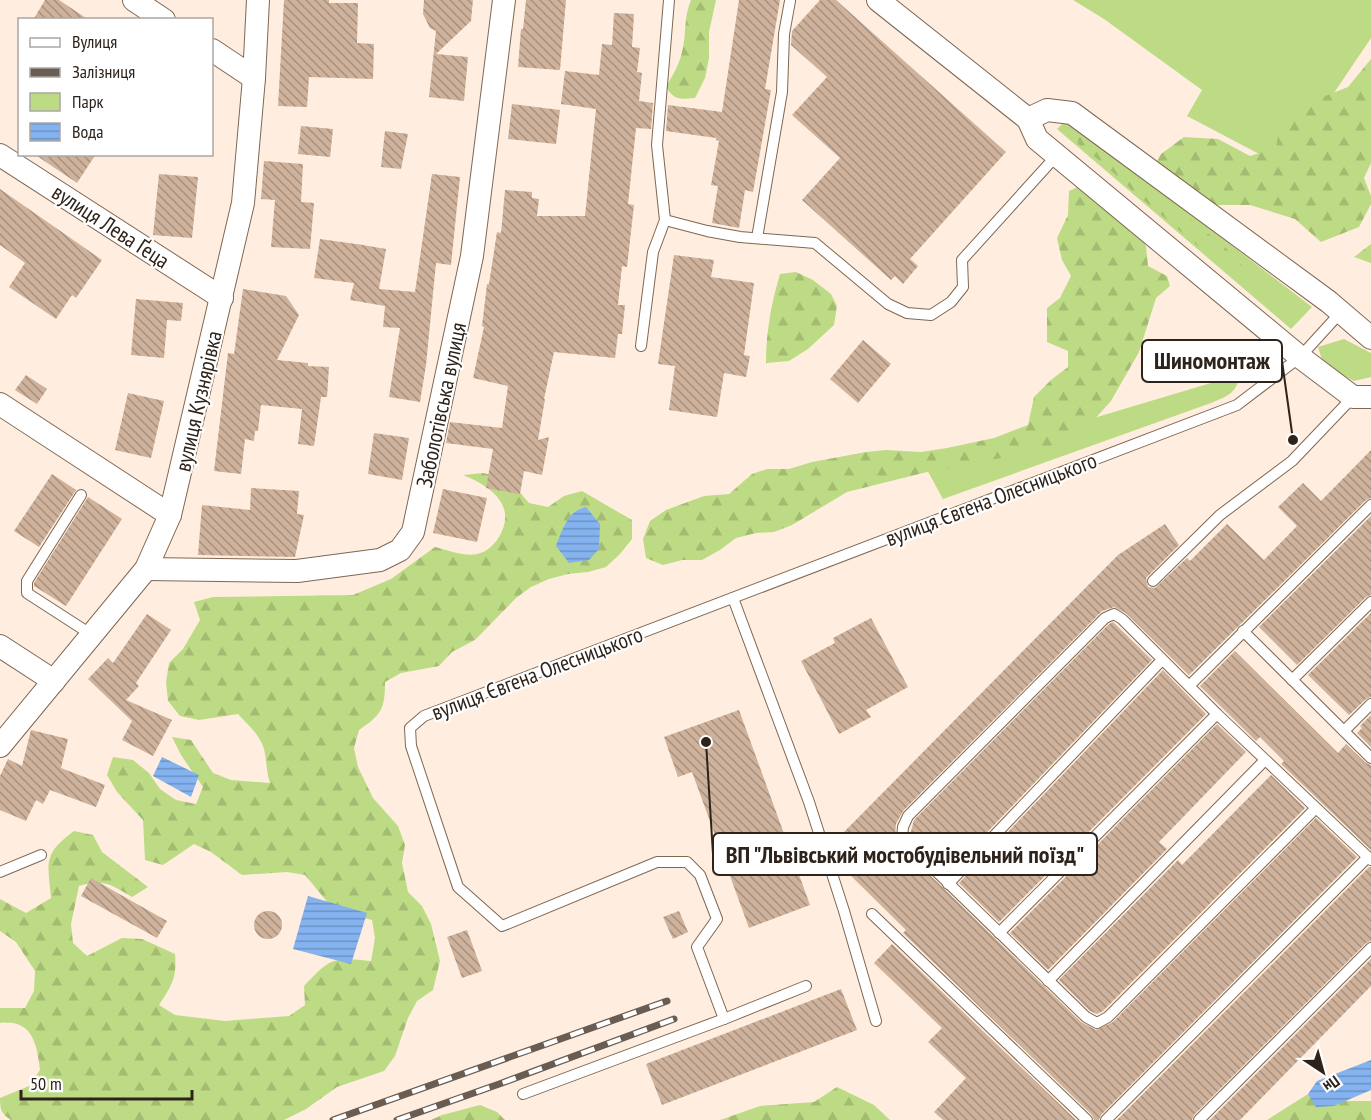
<svg xmlns="http://www.w3.org/2000/svg" width="1371" height="1120" font-family="'PT Sans Narrow',sans-serif">
<style>
.green{fill:#bddb84}
.forest{fill:url(#forest-firs)}
.water{fill:url(#water-rules)}
.building{fill:url(#building-back-hatch)}
.lines{fill:none;stroke-linecap:round;stroke-linejoin:round}
.service-casing{stroke:#7f6752;stroke-width:12}
.minor-casing{stroke:#7f6752;stroke-width:24}
.service{stroke:#fff;stroke-width:10}
.minor{stroke:#fff;stroke-width:22}
.rail-casing{stroke:#695c52;stroke-width:7}
.rail{stroke:#fff;stroke-width:4.5;stroke-dasharray:14;stroke-linecap:butt}
.labels{text-anchor:middle;stroke-width:4.5;stroke-linejoin:round;paint-order:stroke}
.street-label{font-size:22px;fill:#2e231b;stroke:#fff}
.leader{fill:none;stroke:#2e231b;stroke-width:2}
.callout-dot{fill:#2e231b;stroke:#fff;stroke-width:2}
.callout{fill:#fff;stroke:#2e231b;stroke-width:2}
.callout-label{font-size:24px;text-anchor:middle;font-weight:bold;fill:#2e231b}
</style>
<defs>
<pattern id="forest-firs" width="22" height="20" patternUnits="userSpaceOnUse" patternTransform="scale(1.5)"><rect width="22" height="20" fill="#bddb84"/><path d="M5 1l3.5 6h-7zM16 11l3.5 6h-7z" fill="#a3bc71"/></pattern>
<pattern id="water-rules" width="6" height="5" patternUnits="userSpaceOnUse" patternTransform="scale(1.5)"><rect width="6" height="5" fill="#84b3f0"/><path d="M0 2.5h6" fill="none" stroke="#6c91c2"/></pattern>
<pattern id="building-back-hatch" width="6" height="6" patternUnits="userSpaceOnUse" patternTransform="scale(1.5)"><rect width="6" height="6" fill="#ceb29b"/><path d="M-1 5l2 2M0 0l6 6M5-1l2 2" fill="none" stroke="#a8907e"/></pattern>
</defs>
<rect width="100%" height="100%" fill="#ffeedf"/>
<g class="green">
<polygon points="1073,0 1371,0 1371,38 1284,167 1187,116 1202,90 1104,19"/>
<polygon points="1067,119 1312,307 1291,329 1057,129"/>
<polygon points="1344,339 1371,353 1371,377 1354,381 1324,366 1318,347"/>
<path d="M1241,374C1235,394 1230,395 1211,403L943,499L926,468Z"/>
</g>
<g class="forest">
<path d="M691,0H716L709,32V58L705,78L695,98C680,99 675,101 666,87C673,75 679,65 682,52C687,33 683,19 691,0Z"/>
<polygon points="1371,59 1371,163 1364,178 1371,196 1371,204 1359,227 1321,242 1295,219 1250,205 1199,205 1153,169 1161,154 1184,137 1218,139 1250,156 1276,148 1280,122 1315,100 1348,87"/>
<polygon points="1077,133 1112,155 1226,248 1245,269 1199,247 1134,192 1104,164 1078,144"/>
<polygon points="1086,183 1134,225 1146,246 1148,266 1167,276 1170,286 1156,298 1139,352 1111,401 1075,441 1037,451 927,472 847,492 792,525 774,532 756,533 736,538 720,550 702,560 682,560 663,565 646,558 643,539 650,521 666,510 704,496 729,494 752,474 767,469 789,469 812,462 866,452 886,450 921,452 947,448 994,438 1028,425 1034,397 1051,380 1068,367 1068,351 1047,342 1047,308 1060,298 1071,276 1062,260 1057,238 1068,215 1069,191"/>
<polygon points="1371,244 1371,263 1354,257"/>
<path d="M796,272L813,280L831,294L837,306L834,325L808,349L789,361L766,363C766,332 771,304 780,274Z"/>
<path d="M483,473L501,477L516,488L529,503L548,507L564,496L582,491L632,520V539L620,554L606,567L588,572L568,574L549,579L531,587L516,598L475,640L452,652L439,666L401,673L385,682C385,710 381,715 359,730L354,748L358,767L373,798L398,826L405,845L402,863L408,892L422,906L431,924L440,961L433,990L417,1001L408,1018L395,1056L384,1071L337,1087L306,1109L284,1120H11C1,1114 0,1109 0,1098L29,1086L40,1070C37,1045 33,1019 0,1023V1008H25L34,991L35,971L16,942L0,931V899L26,913L51,898C48,862 42,855 74,831L93,835L102,852L148,887L132,897C110,884 104,879 79,886L71,924L73,943L87,956L122,938L142,939L175,954C177,978 172,985 159,1005L175,1015L225,1021L289,1016L305,1005L304,986C331,957 333,957 371,961L375,938L372,920L334,910L305,875L287,872L242,875L211,852L194,844L163,865L145,860L143,820L117,792L107,775L113,757L133,760L149,773L160,789L176,800L196,804L203,787L181,755L172,737L191,740L213,773L231,780L270,783C266,772 267,760 264,749C260,735 248,725 238,714L199,720L180,716L168,701L166,682L169,663L183,649L200,620L194,602L213,597L353,595L391,579L435,547C447,550 465,557 477,554C487,552 494,545 499,537C518,505 490,486 463,475Z"/>
<polygon points="837,1087 874,1105 890,1120 720,1120 760,1106 814,1102"/>
<polygon points="1308,1094 1328,1101 1371,1101 1371,1120 1267,1120"/>
<polygon points="480,1105 497,1112 505,1120 431,1120 442,1115"/>
</g>
<g class="water">
<path d="M586,507L600,524L599,549L589,560L569,563L556,546C562,531 568,510 586,507Z"/>
<polygon points="162,757 199,775 191,797 153,776"/>
<polygon points="308,896 367,913 351,964 293,949"/>
<polygon points="1371,1060 1371,1090 1334,1106 1316,1107 1308,1094 1317,1081"/>
</g>
<g class="building">
<polygon points="45,0 59,0 89,20 33,20"/>
<polygon points="284,0 329,0 329,3 358,3 357,43 374,44 373,79 309,77 307,107 278,106"/>
<polygon points="424,0 473,0 471,21 436,54 468,57 464,101 429,97 436,31 430,28 423,14"/>
<polygon points="526,0 566,0 560,70 518,67 521,29 523,29"/>
<polygon points="739,0 780,0 765,89 771,90 753,192 745,190 739,228 712,223 718,186 711,185 719,141 716,140 716,138 666,131 668,105 722,112"/>
<polygon points="820,0 836,0 1006,152 910,259 918,266 903,284 895,276 891,280 802,200 840,158 792,115 827,77 791,45 792,31"/>
<polygon points="614,13 634,14 632,47 640,48 637,72 642,73 639,101 653,103 651,129 636,128 628,204 634,205 627,267 622,266 618,305 625,305 622,334 618,334 615,358 554,352 544,399 545,399 538,440 549,437 542,475 524,471 520,494 486,488 493,449 446,443 450,422 502,428 508,386 473,378 484,327 482,326 487,284 489,284 497,232 501,233 505,190 532,192 532,198 539,199 537,216 585,216 596,109 561,104 565,71 599,75 602,44 612,45"/>
<polygon points="512,104 560,110 556,144 508,139"/>
<polygon points="301,126 333,129 330,157 298,154"/>
<polygon points="385,131 408,134 401,169 381,167"/>
<polygon points="34,154 96,154 77,183"/>
<polygon points="264,161 303,164 301,202 314,203 310,249 271,247 275,200 261,199"/>
<polygon points="159,174 198,177 192,238 153,235"/>
<polygon points="432,174 460,177 451,265 436,263 426,365 420,402 389,397 400,328 383,327 385,306 350,300 354,283 314,278 320,239 363,245 386,249 379,289 415,292"/>
<polygon points="0,189 102,260 76,298 72,295 56,319 9,287 25,263 0,245"/>
<polygon points="674,255 714,260 711,277 754,283 744,355 750,356 746,377 724,373 717,417 669,410 675,366 658,364"/>
<polygon points="243,289 286,296 299,315 277,360 308,363 308,366 329,367 327,397 321,397 314,446 298,444 302,409 261,405 258,431 255,431 254,441 245,439 241,474 214,471 228,353 234,354"/>
<polygon points="136,299 183,303 181,321 167,320 164,358 131,355"/>
<polygon points="863,340 891,364 858,403 830,379"/>
<polygon points="26,375 47,389 37,404 15,390"/>
<polygon points="128,393 164,401 151,458 115,450"/>
<polygon points="374,433 409,438 402,480 368,474"/>
<polygon points="1371,450 1371,498 1366,500 1189,675 1126,613 1114,607 1102,611 903,811 896,824 895,838 897,843 1081,1022 1096,1030 1113,1022 1316,818 1357,857 1101,1115 1099,1120 1094,1120 1092,1115 903,933 906,930 849,874 866,857 842,834 1118,555 1165,524 1179,545 1146,578 1148,587 1155,588 1187,558 1190,561 1227,524 1264,560 1297,526 1278,507 1303,483 1321,501"/>
<polygon points="52,474 76,490 39,547 14,531"/>
<polygon points="251,488 299,491 297,514 304,515 295,557 198,555 202,505 250,510"/>
<polygon points="443,489 487,498 477,542 433,533"/>
<polygon points="88,497 122,519 66,606 34,586 34,583"/>
<polygon points="1371,516 1371,595 1366,597 1297,665 1259,627"/>
<polygon points="1371,613 1371,697 1366,699 1349,715 1308,675"/>
<polygon points="147,614 171,630 136,683 139,686 126,700 172,720 153,756 122,740 132,721 88,679 108,658 113,663"/>
<polygon points="871,618 908,687 866,710 871,717 839,734 801,661 835,643 833,638"/>
<polygon points="1113,622 1152,660 948,873 910,835 914,820 1109,624"/>
<polygon points="1235,651 1338,753 1346,744 1366,763 1371,765 1371,850 1281,764 1284,761 1260,737 1256,741 1200,686"/>
<polygon points="1163,670 1206,714 999,922 959,883"/>
<polygon points="739,710 810,905 749,928 692,772 678,777 664,737"/>
<polygon points="1371,715 1371,747 1357,733 1362,728 1360,726"/>
<polygon points="1217,724 1246,752 1159,842 1167,849 1048,970 1010,933"/>
<polygon points="31,730 68,739 61,768 105,785 96,807 50,790 43,804 36,800 26,821 0,810 0,776 8,759 22,766"/>
<polygon points="1271,775 1305,808 1103,1011 1097,1014 1090,1011 1059,980 1178,860 1182,865"/>
<polygon points="1369,867 1371,867 1371,941 1366,943 1194,1115 1192,1120 1117,1120"/>
<polygon points="91,878 167,921 157,938 81,896"/>
<polygon points="679,911 688,932 673,939 663,917"/>
<circle cx="268" cy="925" r="14"/>
<polygon points="467,930 482,971 462,978 447,937"/>
<polygon points="892,944 1076,1120 943,1120 934,1112 966,1078 928,1042 942,1028 874,963"/>
<polygon points="1371,959 1371,986 1240,1120 1210,1120"/>
<polygon points="841,989 857,1030 662,1105 646,1064"/>
</g>
<g class="lines">
<g class="service-casing">
<g id="service">
<polyline points="665,220 707,231 740,237 815,243 888,304 907,313 931,315 951,302 963,287 962,260 1057,155"/>
<polyline points="757,238 782,92 784,34 790,1"/>
<polyline points="641,346 653,252 665,220 657,145 669,0"/>
<polyline points="81,495 27,581 27,593 92,635"/>
<polyline points="1153,581 1220,515 1292,461 1353,397"/>
<polyline points="733,598 809,802 844,911 876,1021"/>
<polyline points="1243,631 1371,758"/>
<polyline points="1292,680 1371,602"/>
<polyline points="1190,685 1371,505"/>
<polyline points="1344,731 1371,704"/>
<polyline points="1316,808 1108,1017 1097,1023 1086,1017 902,838 903,827 908,816 1105,618 1114,614 1122,619 1217,714 1371,860"/>
<polyline points="0,872 41,855"/>
<polyline points="948,884 1162,660"/>
<polyline points="872,914 1087,1120"/>
<polyline points="999,933 1217,714"/>
<polyline points="1048,981 1265,760"/>
<polyline points="806,986 724,1019 697,947 717,919 700,875 687,862 657,862 502,926 458,887 411,746 410,728 424,716 1237,405 1300,357 1341,312"/>
<polyline points="523,1094 724,1019"/>
<polyline points="1106,1120 1368,857"/>
<polyline points="1199,1120 1371,948"/>
</g>
</g>
<g class="minor-casing">
<g id="minor">
<polyline points="134,0 164,20"/>
<polyline points="878,0 1028,119 1037,139 1300,357 1353,397 1371,397"/>
<polyline points="212,50 254,78"/>
<polyline points="1028,119 1047,110 1072,113 1329,302 1371,338"/>
<polyline points="0,155 222,298"/>
<polyline points="0,404 170,515"/>
<polyline points="146,569 297,571 380,560 400,550 413,532 472,256 504,0"/>
<polyline points="0,646 54,681"/>
<polyline points="0,746 146,569 170,515 243,203 254,78 258,0"/>
</g>
</g>
<use href="#service" class="service"/>
<use href="#minor" class="minor"/>
<g class="rail-casing">
<g id="rail">
<polyline points="333,1120 667,1001"/>
<polyline points="397,1120 502,1083 674,1019"/>
</g>
</g>
<use href="#rail" class="rail"/>
</g>
<g class="labels">
<g class="street-label">
<text transform="translate(111 226) rotate(33)" y="8">вулиця Лева Ґеца</text>
<text transform="translate(198 401) rotate(-77)" y="8">вулиця Кузнярівка</text>
<text transform="translate(441 405) rotate(-78)" y="8">Заболотівська вулиця</text>
<text transform="translate(991 499) rotate(-21)" y="8">вулиця Євгена Олесницького</text>
<text transform="translate(537 673) rotate(-21)" y="8">вулиця Євгена Олесницького</text>
</g>
</g>
<path class="leader" d="M1293 440L1282 361M706 742L713 854"/>
<g class="callout-dot">
<circle cx="1293" cy="440" r="6"/>
<circle cx="706" cy="742" r="6"/>
</g>
<g class="callout">
<rect x="1142" y="340" width="140" height="42" rx="6"/>
<rect x="713" y="833" width="384" height="42" rx="6"/>
</g>
<g class="callout-label">
<text x="1212" y="369">Шиномонтаж</text>
<text x="905" y="863">ВП "Львівський мостобудівельний поїзд"</text>
</g>
<rect x="18" y="18" width="195" height="138" fill="#ffffff" stroke="#aba7a4" stroke-width="1.5"/>
<rect x="30" y="38" width="30" height="9" fill="#ffffff" stroke="#aba7a4" stroke-width="1.5"/>
<text x="72" y="48" font-size="18" fill="#2e231b">Вулиця</text>
<rect x="30" y="68" width="30" height="9" fill="#695c52" stroke="#aba7a4" stroke-width="1.5"/>
<text x="72" y="78" font-size="18" fill="#2e231b">Залізниця</text>
<rect x="30" y="93" width="30" height="18" fill="#bddb84" stroke="#aba7a4" stroke-width="1.5"/>
<text x="72" y="108" font-size="18" fill="#2e231b">Парк</text>
<rect x="30" y="123" width="30" height="18" fill="url(#water-rules)" stroke="#aba7a4" stroke-width="1.5"/>
<text x="72" y="138" font-size="18" fill="#2e231b">Вода</text>
<g transform="translate(1323 1072) rotate(144)" stroke="#ffffff" stroke-width="4.5" paint-order="stroke">
<path d="M0-4.5L10 22L0 15L-10 22Z" fill="#2e231b"/>
<text y="-9" font-size="16" font-weight="bold" text-anchor="middle" fill="#2e231b">Пн</text>
</g>
<path d="M21 1090v9h171v-9" fill="none" stroke="#2e231b" stroke-width="3"/>
<text x="30" y="1090" font-size="18" fill="#2e231b" stroke="#ffffff" stroke-width="4.5" paint-order="stroke">50 m</text>
</svg>
